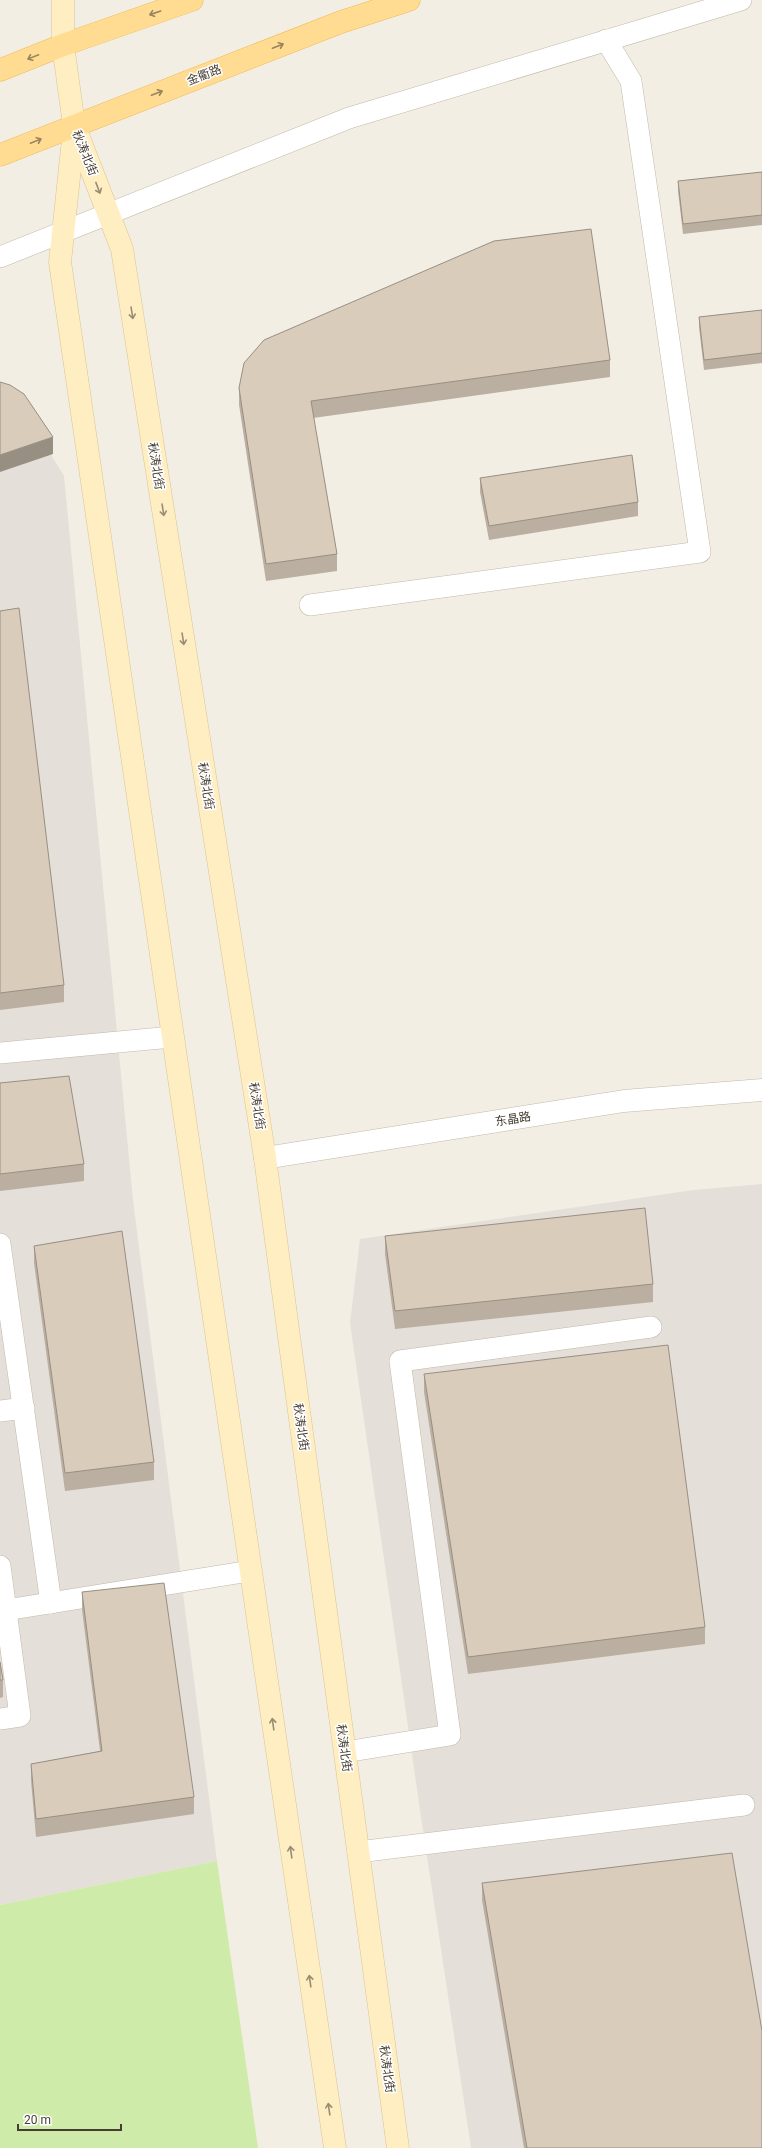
<svg xmlns="http://www.w3.org/2000/svg" width="762" height="2148" font-family="Roboto,'Noto Sans SC',sans-serif">
<style>
.industrial{fill:#e5dfd9}
.green{fill:#cfeba9}
.lines{fill:none;stroke-linecap:round;stroke-linejoin:round}
.lane-casing{stroke:#c2b8a8;stroke-width:22}
.street-casing{stroke:#c2b8a8;stroke-width:23}
.secondary-casing{stroke:#dac491;stroke-width:23}
.primary-casing{stroke:#ecbb58;stroke-width:23}
.lane{stroke:#fff;stroke-width:21}
.street{stroke:#fff;stroke-width:22}
.secondary{stroke:#ffeec2;stroke-width:22}
.primary{stroke:#ffdc91;stroke-width:22}
.wall{fill:#bbafa1}
.shaded-wall{fill:#988f83}
.building{fill:#d9ccbb;stroke:#988f83}
.oneway{stroke:#99855d}
.oneway2{stroke:#998d73}
.labels{text-anchor:middle;stroke-width:3;stroke-linejoin:round;paint-order:stroke}
.street-label{font-size:12px;fill:#463e33;stroke:#fff}
</style>
<rect width="100%" height="100%" fill="#f3eee4"/>
<g class="industrial">
<polygon points="0,403 24,411 64,476 133,1200 217,1861 0,1905"/>
<polygon points="762,1184 762,2148 471,2148 421,1817 350,1323 360,1239 693,1190"/>
</g>
<polygon class="green" points="217,1861 258,2148 0,2148 0,1905"/>
<g class="lines">
<g class="lane-casing">
<g id="lane">
<polyline points="0,257 349,118 741,0"/>
<polyline points="310,605 700,552 631,81 606,40"/>
<polyline points="0,1053 172,1037"/>
<polyline points="0,1244 51,1603"/>
<polyline points="0,1411 24,1408"/>
<polyline points="6,1610 250,1571"/>
<polyline points="0,1719 20,1716 0,1566"/>
<polyline points="345,1752 450,1735 400,1361 651,1327"/>
<polyline points="358,1852 744,1805"/>
</g>
</g>
<g class="street-casing">
<polyline id="street" points="265,1158 624,1101 762,1090"/>
</g>
<g class="secondary-casing">
<g id="secondary">
<polyline points="63,0 63,45 74,125 122,249 265,1158 398,2148"/>
<polyline points="74,130 60,262 335,2148"/>
</g>
</g>
<g class="primary-casing">
<g id="primary">
<polyline points="0,70 63,45 192,0"/>
<polyline points="0,155 341,22 409,0"/>
</g>
</g>
<use href="#lane" class="lane"/>
<use href="#street" class="street"/>
<use href="#secondary" class="secondary"/>
<use href="#primary" class="primary"/>
</g>
<g class="wall">
<polygon points="762,172 762,225 683,234 678,191 678,181"/>
<polygon points="762,310 762,363 704,370 699,327 699,317"/>
<polygon points="610,360 610,377 313,418 337,554 337,571 266,581 239,405 239,388"/>
<polygon points="480,478 638,502 638,516 489,540 480,492"/>
<polygon points="0,611 64,985 64,1002 0,1010"/>
<polygon points="0,1083 84,1164 84,1181 0,1191"/>
<polygon points="385,1236 653,1284 653,1302 395,1329 385,1254"/>
<polygon points="34,1246 154,1462 154,1480 65,1491 34,1263"/>
<polygon points="424,1374 705,1627 705,1644 468,1674 424,1392"/>
<polygon points="82,1592 194,1797 194,1814 36,1837 31,1781 31,1764 100,1751 82,1610"/>
<polygon points="0,1662 3,1680 3,1697 0,1698"/>
<polygon points="482,1883 762,2148 524,2148 482,1900"/>
</g>
<polygon class="shaded-wall" points="53,437 53,454 0,472 0,455"/>
<g class="building">
<polygon points="762,172 762,215 683,224 678,181"/>
<polygon points="591,229 610,360 311,401 337,554 266,564 239,388 244,363 264,340 494,241"/>
<polygon points="762,310 762,353 704,360 699,317"/>
<polygon points="0,382 10,385 24,394 53,437 0,455"/>
<polygon points="632,455 638,502 489,526 480,478"/>
<polygon points="19,608 64,985 0,993 0,611"/>
<polygon points="69,1076 84,1164 0,1174 0,1083"/>
<polygon points="645,1208 653,1284 395,1311 385,1236"/>
<polygon points="122,1231 154,1462 65,1473 34,1246"/>
<polygon points="668,1345 705,1627 468,1657 424,1374"/>
<polygon points="164,1583 194,1797 36,1819 31,1764 102,1751 82,1592"/>
<polygon points="0,1662 3,1680 0,1680"/>
<polygon points="732,1853 762,2031 762,2148 527,2148 482,1883"/>
</g>
<defs><path id="oneway-shaft" d="M-6 0H5M1.5-3L5.5 0L1.5 3" fill="none" stroke-width="1.6" stroke-linecap="round" stroke-linejoin="round"/></defs>
<g class="oneway">
<use href="#oneway-shaft" transform="translate(155 13) rotate(161)"/>
<use href="#oneway-shaft" transform="translate(278 46) rotate(-21)"/>
<use href="#oneway-shaft" transform="translate(33 57) rotate(158)"/>
<use href="#oneway-shaft" transform="translate(157 93) rotate(-21)"/>
<use href="#oneway-shaft" transform="translate(36 141) rotate(-22)"/>
</g>
<g class="oneway2">
<use href="#oneway-shaft" transform="translate(98 188) rotate(69)"/>
<use href="#oneway-shaft" transform="translate(132 313) rotate(81)"/>
<use href="#oneway-shaft" transform="translate(163 510) rotate(81)"/>
<use href="#oneway-shaft" transform="translate(183 639) rotate(81)"/>
<use href="#oneway-shaft" transform="translate(273 1724) rotate(-98)"/>
<use href="#oneway-shaft" transform="translate(291 1852) rotate(-98)"/>
<use href="#oneway-shaft" transform="translate(310 1981) rotate(-98)"/>
<use href="#oneway-shaft" transform="translate(329 2109) rotate(-98)"/>
</g>
<g class="labels">
<g class="street-label">
<text transform="translate(204 75) rotate(-21)" y="4">金衢路</text>
<text transform="translate(85 153) rotate(68)" y="4">秋涛北街</text>
<text transform="translate(156 466) rotate(81)" y="4">秋涛北街</text>
<text transform="translate(206 786) rotate(81)" y="4">秋涛北街</text>
<text transform="translate(257 1106) rotate(81)" y="4">秋涛北街</text>
<text transform="translate(513 1119) rotate(-9)" y="4">东晶路</text>
<text transform="translate(301 1427) rotate(82)" y="4">秋涛北街</text>
<text transform="translate(344 1748) rotate(82)" y="4">秋涛北街</text>
<text transform="translate(387 2069) rotate(82)" y="4">秋涛北街</text>
</g>
</g>
<path d="M18 2124v6h103v-6" fill="none" stroke="#463e33" stroke-width="2"/>
<text x="24" y="2124" font-size="12" fill="#463e33" stroke="#ffffff" stroke-width="3" paint-order="stroke">20 m</text>
</svg>
